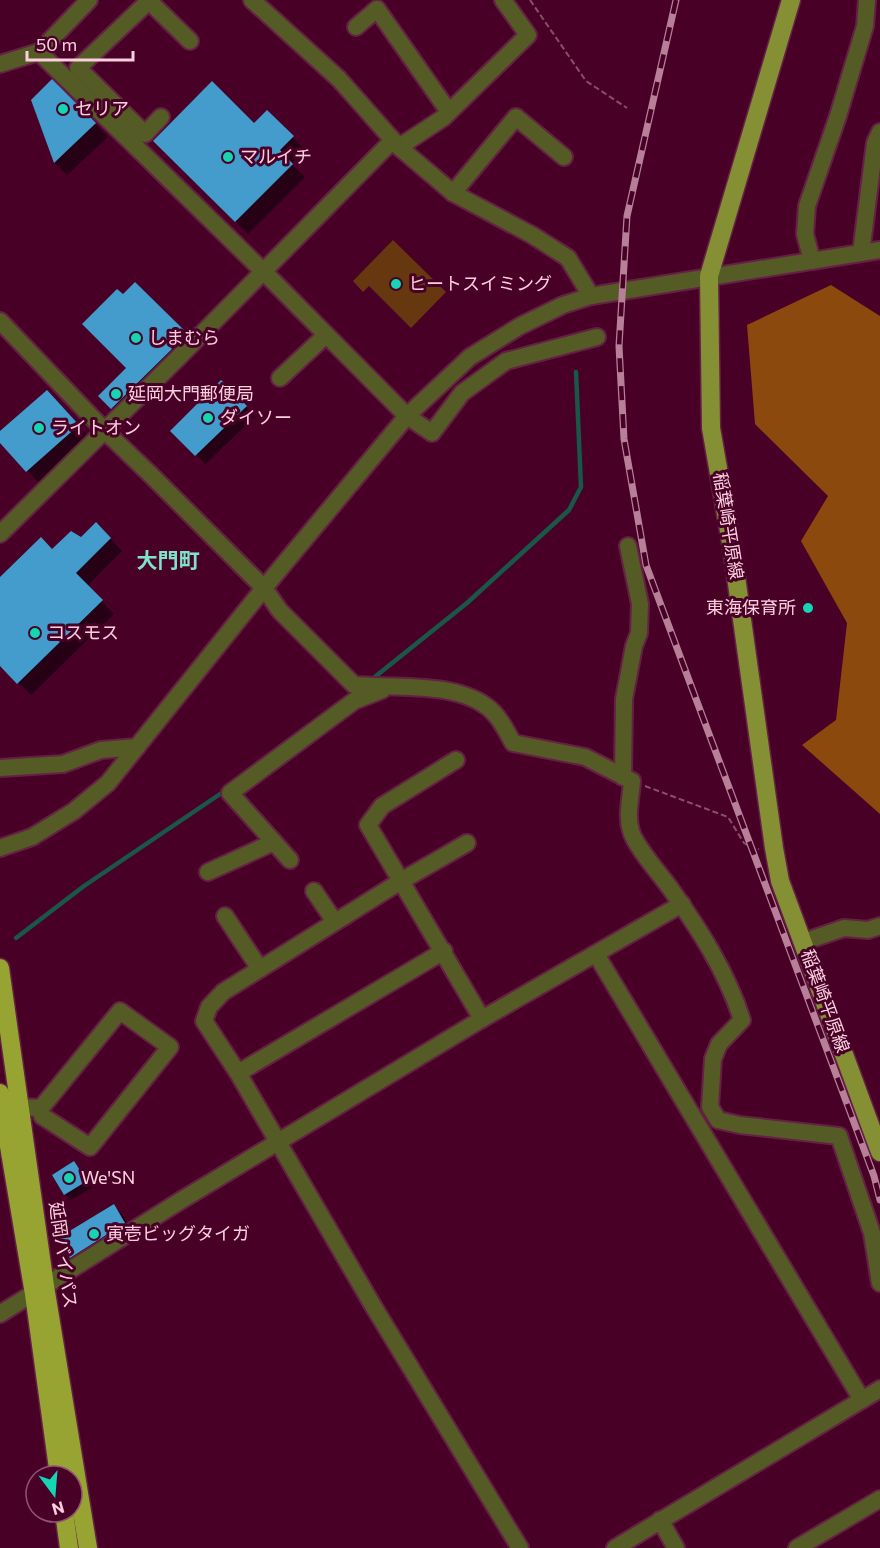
<svg xmlns="http://www.w3.org/2000/svg" width="880" height="1548" font-family="Commissioner,'Noto Sans JP',sans-serif">
<style>
.green{fill:#67370f}
.forest{fill:#8b490e}
.shadow{fill:#0007}
.lines{fill:none;stroke-linecap:round;stroke-linejoin:round}
.stream{stroke:#195749;stroke-width:4.5}
.building{fill:#439ccc}
.minor-casing{stroke:#652144;stroke-width:20}
.major-casing{stroke:#652144;stroke-width:21}
.highway-casing{stroke:#652144;stroke-width:21}
.path{stroke:#8b4d6b;stroke-width:2;stroke-dasharray:6 3;stroke-linecap:butt}
.minor{stroke:#545b25;stroke-width:16}
.major{stroke:#858f34;stroke-width:18}
.highway{stroke:#97a431;stroke-width:18}
.rail-casing{stroke:#b78098;stroke-width:7}
.rail{stroke:#480027;stroke-width:4.5;stroke-dasharray:14;stroke-linecap:butt}
.poi-dot{fill:#15d5b3;stroke:#480027;stroke-width:2}
.labels{text-anchor:middle;stroke-width:6;stroke-linejoin:round;paint-order:stroke}
.poi-label{font-size:18px;fill:#fccfde;stroke:#480027;text-anchor:start}
.street-label{font-size:18px;fill:#fccfde;stroke:#480027}
.quarter-label{font-size:21px;font-weight:bold;fill:#80e2ca;stroke:#480027}
</style>
<rect width="100%" height="100%" fill="#480027"/>
<polygon class="green" points="393,240 446,292 411,328 369,286 363,292 353,281"/>
<polygon class="forest" points="831,285 880,316 880,814 802,745 836,720 847,623 801,541 828,496 755,424 747,325"/>
<g class="shadow">
<polygon points="52,81 108,137 67,175 55,163 32,100"/>
<polygon points="267,112 305,150 291,164 305,177 248,234 155,141 254,125"/>
<polygon points="135,284 195,343 124,420 100,396 128,368 123,296"/>
<polygon points="221,382 255,416 206,464 172,431"/>
<polygon points="59,404 90,438 40,484 0,441 0,434"/>
<polygon points="96,524 122,551 87,586 114,614 31,695 0,664 0,579 52,551 81,539"/>
<polygon points="74,1163 92,1188 71,1200 65,1194"/>
<polygon points="114,1206 123,1216 134,1233 81,1266 71,1257"/>
</g>
<g class="lines">
<g class="stream">
<polyline points="371,680 467,603 569,510 581,487 576,372"/>
<polyline points="16,938 84,886 226,790"/>
</g>
</g>
<g class="building">
<polygon points="52,79 96,123 54,163 31,100"/>
<polygon points="212,81 254,123 267,110 294,136 280,150 293,164 235,222 153,141"/>
<polygon points="135,282 184,330 169,345 172,349 111,409 98,396 126,368 82,324 117,289 123,294"/>
<polygon points="221,380 247,406 195,456 170,431"/>
<polygon points="47,390 79,425 26,472 0,443 0,431"/>
<polygon points="96,522 111,538 76,573 103,600 17,684 0,666 0,577 41,537 52,549 71,531 81,537"/>
<polygon points="74,1161 87,1181 64,1195 52,1175"/>
<polygon points="114,1204 125,1223 70,1258 58,1238"/>
</g>
<g class="lines">
<g class="minor-casing">
<g id="minor">
<polyline points="150,0 78,68 145,134 161,117"/>
<polyline points="252,0 339,79 399,147 453,193 532,235 568,258 591,296"/>
<polyline points="149,1 190,41"/>
<polyline points="356,27 377,9 449,112"/>
<polyline points="39,52 270,278 407,416 432,433 462,393 506,361 597,337"/>
<polyline points="0,64 39,52 89,0"/>
<polyline points="399,147 443,118 528,35 503,0"/>
<polyline points="453,193 516,117 564,157"/>
<polyline points="861,253 875,143 880,132"/>
<polyline points="812,261 805,234 807,206 838,116 865,26 867,0"/>
<path d="M0,321L105,431L152,476L264,588L280,611L354,685C394,688 453,682 486,706C498,714 506,730 513,743L585,757L632,781C631,797 626,815 631,831C635,846 660,874 670,888C699,929 727,972 742,1020L719,1044L713,1059L710,1107L718,1120L740,1125L839,1136L872,1233L880,1283"/>
<polyline points="280,378 326,335"/>
<polyline points="0,534 179,357 393,140"/>
<polyline points="456,760 382,806 368,825 401,881 223,992 209,1007 204,1021 238,1073 372,1304 520,1548"/>
<polyline points="0,768 63,764 101,750 137,747"/>
<polyline points="623,777 624,699 634,646 639,633 640,604 628,546"/>
<polyline points="467,843 401,881 482,1019"/>
<polyline points="0,848 32,837 74,811 108,783 264,588 407,416 470,357 520,326 563,305 591,296 880,250"/>
<polyline points="290,860 230,793 354,701 382,690"/>
<polyline points="208,872 274,842"/>
<polyline points="314,891 335,922"/>
<polyline points="225,916 260,969"/>
<polyline points="803,942 844,928 868,930 880,926"/>
<polyline points="596,954 862,1400"/>
<polyline points="238,1073 444,951"/>
<polyline points="21,1107 41,1108 42,1116 90,1147 170,1047 120,1011 41,1108"/>
<polyline points="0,1314 180,1201 482,1019 682,904"/>
<polyline points="660,1520 676,1548"/>
<polyline points="615,1548 880,1389"/>
<polyline points="797,1548 880,1499"/>
</g>
</g>
<g class="major-casing">
<polyline id="major" points="791,0 709,276 711,428 732,548 774,848 780,881 880,1152"/>
</g>
<g class="highway-casing">
<g id="highway">
<polyline points="0,968 45,1286 88,1548"/>
<polyline points="0,1093 34,1294 59,1476"/>
<polyline points="64,1512 69,1548"/>
</g>
</g>
<g class="path">
<polyline points="530,0 586,81 627,108"/>
<polyline points="645,786 728,817 744,843 754,849 759,849"/>
</g>
<use href="#minor" class="minor"/>
<use href="#major" class="major"/>
<use href="#highway" class="highway"/>
<g class="rail-casing">
<polyline id="rail" points="676,0 627,216 619,346 624,439 646,565 874,1176 880,1200"/>
</g>
<use href="#rail" class="rail"/>
</g>
<g class="poi-dot">
<circle cx="63" cy="109" r="6"/>
<circle cx="228" cy="157" r="6"/>
<circle cx="396" cy="284" r="6"/>
<circle cx="136" cy="338" r="6"/>
<circle cx="116" cy="394" r="6"/>
<circle cx="208" cy="418" r="6"/>
<circle cx="39" cy="428" r="6"/>
<circle cx="808" cy="608" r="6"/>
<circle cx="35" cy="633" r="6"/>
<circle cx="69" cy="1178" r="6"/>
<circle cx="94" cy="1234" r="6"/>
</g>
<g class="labels">
<g class="poi-label">
<text x="75" y="115">セリア</text>
<text x="240" y="163">マルイチ</text>
<text x="408" y="290">ヒートスイミング</text>
<text x="148" y="344">しまむら</text>
<text x="128" y="400">延岡大門郵便局</text>
<text x="220" y="424">ダイソー</text>
<text x="51" y="434">ライトオン</text>
<text x="796" y="614" text-anchor="end">東海保育所</text>
<text x="47" y="639">コスモス</text>
<text x="81" y="1184">We'SN</text>
<text x="106" y="1240">寅壱ビッグタイガ</text>
</g>
<g class="street-label">
<text transform="translate(728 526) rotate(81)" y="6">稲葉崎平原線</text>
<text transform="translate(825 1001) rotate(70)" y="6">稲葉崎平原線</text>
<text transform="translate(63 1255) rotate(82)" y="6">延岡バイパス</text>
</g>
<g class="quarter-label">
<text x="168" y="568">大門町</text>
</g>
</g>
<g transform="translate(54 1494) rotate(164)"><circle r="28" fill="#480027" stroke="#905370" stroke-width="1.5"/>
<path d="M0-4.5L10 22L0 15L-10 22Z" fill="#15d5b3"/>
<text y="-9" font-size="16" font-weight="bold" text-anchor="middle" fill="#fccfde">N</text>
</g>
<path d="M27 51v9h106v-9" fill="none" stroke="#fccfde" stroke-width="3"/>
<text x="36" y="51" font-size="18" fill="#fccfde" stroke="#480027" stroke-width="4.5" paint-order="stroke">50 m</text>
</svg>
